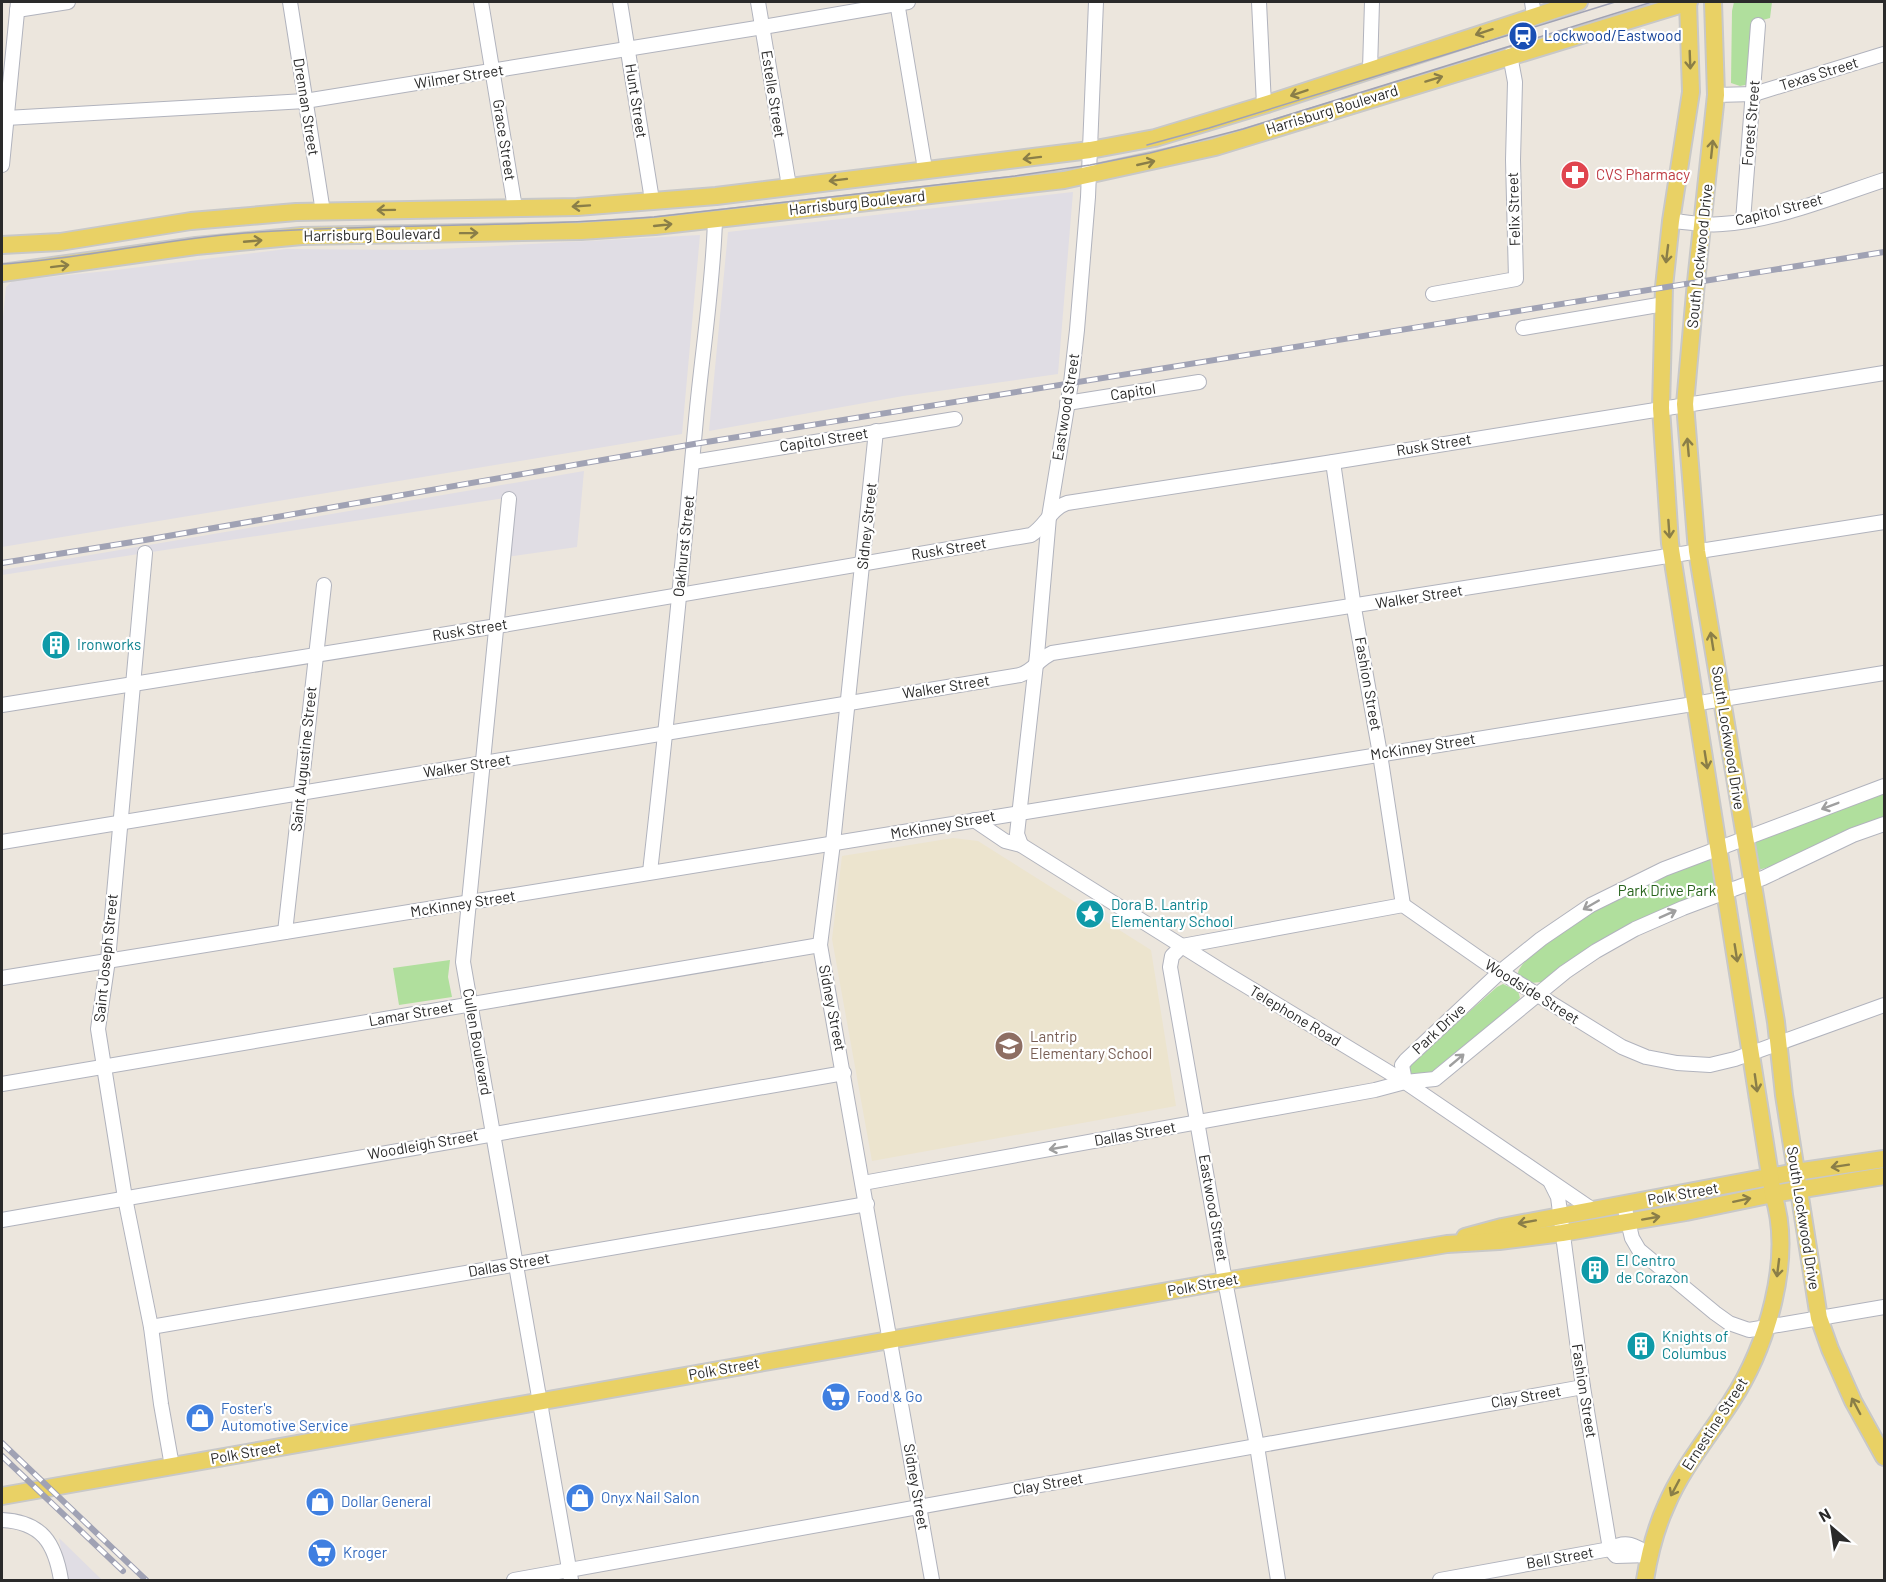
<svg xmlns="http://www.w3.org/2000/svg" width="1886" height="1582" font-family="Barlow,sans-serif">
<style>
.industrial{fill:#e0dde4}
.education{fill:#ece4ce}
.green{fill:#b0df9d}
.lines{fill:none;stroke-linecap:round;stroke-linejoin:round}
.minor-casing{stroke:#b1b3bd;stroke-width:16}
.major-casing{stroke:#c8c8c8;stroke-width:20}
.minor{stroke:#fff;stroke-width:14}
.major{stroke:#e9d165;stroke-width:16}
.tram{stroke:#a0a2b4;stroke-width:1.5}
.rail-casing{stroke:#a0a2b4;stroke-width:6}
.rail{stroke:#fff;stroke-width:4;stroke-dasharray:11;stroke-linecap:butt}
.oneway{stroke:#8a7e48}
.oneway2{stroke:#9f9f9f}
.labels{text-anchor:middle;stroke-width:4.5;stroke-linejoin:round;paint-order:stroke}
.transit-label{font-size:15px;fill:#164399;stroke:#fff;text-anchor:start}
.street-label{font-size:15px;fill:#2a2a2a;stroke:#fff}
.health-label{font-size:15px;fill:#be3a42;stroke:#fff;text-anchor:start}
.culture-label{font-size:15px;fill:#0d838f;stroke:#fff;text-anchor:start}
.park-label{font-size:15px;fill:#29641e;stroke:#fff}
.education-label{font-size:15px;fill:#785e54;stroke:#fff;text-anchor:start}
.shop-label{font-size:15px;fill:#366cbe;stroke:#fff;text-anchor:start}
</style>
<rect width="100%" height="100%" fill="#ece6dd"/>
<g class="industrial">
<polygon points="1073,192 1058,374 903,396 709,431 728,232"/>
<polygon points="700,235 682,434 2,547 2,327 6,287 12,281 116,270 286,249 421,250"/>
<polygon points="584,471 577,547 499,558 505,498 2,575 2,570"/>
<polygon points="59,1538 102,1580 67,1580"/>
</g>
<polygon class="education" points="953,838 978,841 1151,950 1176,1106 872,1161 832,939 842,856"/>
<g class="green">
<polygon points="1734,2 1772,2 1770,18 1759,21 1750,84 1740,86 1731,83 1732,11"/>
<polygon points="1884,793 1884,819 1773,866 1758,870 1754,844 1756,841"/>
<path d="M1709,859H1713L1717,888L1575,957L1542,982L1530,983L1518,974C1518,955 1611,898 1631,889C1656,877 1683,869 1709,859Z"/>
<polygon points="450,960 448,977 452,997 399,1005 393,968"/>
<polygon points="1503,984 1518,991 1520,998 1516,1003 1424,1078 1406,1075 1407,1067 1497,987"/>
</g>
<g class="lines">
<g class="minor-casing">
<g id="minor">
<polyline points="290,2 323,212"/>
<polyline points="481,2 515,208"/>
<polyline points="620,2 652,200"/>
<polyline points="758,2 789,186"/>
<polyline points="897,2 925,169"/>
<polyline points="1259,2 1264,105"/>
<polyline points="1532,2 1534,15"/>
<polyline points="17,10 68,2"/>
<polyline points="1370,69 1372,2"/>
<polyline points="1716,95 1754,94 1884,54"/>
<polyline points="6,118 305,101 763,27 908,2"/>
<polyline points="2,165 18,2"/>
<path d="M1671,221C1688,222 1706,226 1722,224C1778,220 1832,197 1884,180"/>
<polyline points="1743,221 1758,25"/>
<polyline points="1433,294 1516,279 1513,160 1515,82 1510,55"/>
<polyline points="1523,328 1664,304"/>
<polyline points="1067,403 1199,382"/>
<polyline points="876,431 833,843 820,945 932,1580"/>
<polyline points="693,462 955,419"/>
<polyline points="1333,462 1354,608 1380,754 1403,905"/>
<polyline points="509,499 463,962 571,1580"/>
<polyline points="145,553 108,960 98,1029 125,1198 151,1327 161,1404 172,1466"/>
<path d="M2,705L497,626L1031,535C1046,526 1050,509 1067,503L1333,462L1884,373"/>
<polyline points="974,820 1005,841 1021,845 1225,973 1405,1082 1593,1210"/>
<path d="M2,842L1020,675C1035,670 1037,660 1052,653C1330,611 1607,565 1884,522"/>
<polyline points="1021,845 1017,834 1037,655 1049,517 1071,383 1077,330 1088,197 1096,2"/>
<path d="M650,872C667,722 682,570 696,419C702,353 713,287 715,220"/>
<polyline points="285,932 324,585"/>
<polyline points="2,978 1884,673"/>
<polyline points="1405,1082 1402,1065 1406,1060 1500,972 1541,939 1591,905 1664,869 1884,786"/>
<polyline points="2,1084 820,945"/>
<polyline points="863,1183 1375,1090 1405,1082 1435,1079 1565,972 1596,951 1635,929 1683,908 1763,878 1853,835 1884,824"/>
<polyline points="1551,1183 1558,1197 1583,1387 1610,1549"/>
<polyline points="1624,1205 1632,1238 1639,1250 1715,1313 1729,1323 1749,1330 1884,1307"/>
<polyline points="2,1220 844,1073"/>
<polyline points="151,1327 867,1204"/>
<path d="M2,1520C42,1522 55,1543 61,1580"/>
<polyline points="1610,1549 1616,1556 1649,1555"/>
<polyline points="514,1580 1583,1387"/>
<polyline points="1278,1580 1257,1446 1225,1281 1170,967 1172,956 1182,946 1403,905 1486,963 1622,1047 1646,1057 1677,1063 1710,1065 1735,1059 1884,1005"/>
<path d="M1440,1580L1610,1549C1626,1540 1635,1545 1649,1555"/>
</g>
</g>
<g class="major-casing">
<g id="major">
<polyline points="1713,2 1716,95 1696,282 1685,404 1697,551 1776,1022 1784,1095 1819,1318 1830,1349 1853,1401 1884,1457"/>
<polyline points="2,245 60,242 191,221 296,212 577,207 716,196 1090,150 1155,138 1264,105 1579,2"/>
<polyline points="2,273 196,246 302,236 581,231 655,226 1064,180 1215,147 1689,2"/>
<polyline points="1465,1237 1502,1227 1796,1172 1884,1159"/>
<polyline points="2,1496 1225,1281 1447,1244 1499,1241 1562,1233 1686,1212 1773,1194 1884,1176"/>
<path d="M1645,1580C1649,1555 1655,1530 1666,1506C1682,1468 1709,1436 1731,1402C1767,1347 1794,1258 1773,1194L1670,543L1661,408L1664,287L1671,221L1691,92L1688,2"/>
</g>
</g>
<use href="#minor" class="minor"/>
<use href="#major" class="major"/>
<g class="tram">
<polyline points="1147,145 1209,128 1615,2"/>
<path d="M2,264C83,259 163,239 245,233C381,223 518,228 654,217L1015,176L1090,165L1150,153L1243,129L1652,2"/>
</g>
<g class="rail-casing">
<g id="rail">
<polyline points="2,563 145,540 694,444 1884,252"/>
<polyline points="2,1443 146,1580"/>
<polyline points="2,1456 123,1571"/>
</g>
</g>
<use href="#rail" class="rail"/>
</g>
<defs><path id="oneway-shaft" d="M-6 0H5M1.5-3L5.5 0L1.5 3" fill="none" stroke-width="1.6" stroke-linecap="round" stroke-linejoin="round" transform="scale(1.5)"/></defs>
<g class="oneway">
<use href="#oneway-shaft" transform="translate(1484 32) rotate(162)"/>
<use href="#oneway-shaft" transform="translate(1690 60) rotate(88)"/>
<use href="#oneway-shaft" transform="translate(1434 79) rotate(-17)"/>
<use href="#oneway-shaft" transform="translate(1299 93) rotate(161)"/>
<use href="#oneway-shaft" transform="translate(1712 149) rotate(-84)"/>
<use href="#oneway-shaft" transform="translate(1032 158) rotate(173)"/>
<use href="#oneway-shaft" transform="translate(1146 163) rotate(-13)"/>
<use href="#oneway-shaft" transform="translate(838 180) rotate(173)"/>
<use href="#oneway-shaft" transform="translate(581 206) rotate(176)"/>
<use href="#oneway-shaft" transform="translate(386 210) rotate(179)"/>
<use href="#oneway-shaft" transform="translate(663 225) rotate(-6)"/>
<use href="#oneway-shaft" transform="translate(469 233) rotate(-1)"/>
<use href="#oneway-shaft" transform="translate(253 241) rotate(-5)"/>
<use href="#oneway-shaft" transform="translate(1667 254) rotate(97)"/>
<use href="#oneway-shaft" transform="translate(60 266) rotate(-7)"/>
<use href="#oneway-shaft" transform="translate(1688 447) rotate(-95)"/>
<use href="#oneway-shaft" transform="translate(1669 529) rotate(86)"/>
<use href="#oneway-shaft" transform="translate(1712 641) rotate(-99)"/>
<use href="#oneway-shaft" transform="translate(1706 760) rotate(81)"/>
<use href="#oneway-shaft" transform="translate(1736 953) rotate(81)"/>
<use href="#oneway-shaft" transform="translate(1756 1083) rotate(82)"/>
<use href="#oneway-shaft" transform="translate(1840 1166) rotate(171)"/>
<use href="#oneway-shaft" transform="translate(1742 1200) rotate(-12)"/>
<use href="#oneway-shaft" transform="translate(1651 1218) rotate(-10)"/>
<use href="#oneway-shaft" transform="translate(1527 1222) rotate(170)"/>
<use href="#oneway-shaft" transform="translate(1778 1268) rotate(97)"/>
<use href="#oneway-shaft" transform="translate(1856 1406) rotate(-118)"/>
<use href="#oneway-shaft" transform="translate(1675 1488) rotate(118)"/>
</g>
<g class="oneway2">
<use href="#oneway-shaft" transform="translate(1830 806) rotate(159)"/>
<use href="#oneway-shaft" transform="translate(1591 905) rotate(150)"/>
<use href="#oneway-shaft" transform="translate(1668 914) rotate(-24)"/>
<use href="#oneway-shaft" transform="translate(1457 1060) rotate(-40)"/>
<use href="#oneway-shaft" transform="translate(1058 1148) rotate(170)"/>
</g>
<defs>
<g id="station-disc" transform="scale(1.5)"><circle r="9.5" fill="#1a4fb4" stroke="#fff"/><path d="M-3-6H3Q5-6 5-4V2Q5 4 3 4L4.5 6H3L1.5 4h-3L-3 6H-4.5L-3 4Q-5 4-5 2V-4Q-5-6-3-6ZM-3.5-4v3h7v-3ZM-3.5 1v1.5H-2V1ZM2 1v1.5H3.5V1Z" fill="#fff"/></g>
<g id="pharmacy-disc" transform="scale(1.5)"><circle r="9.5" fill="#e0444e" stroke="#fff"/><path d="M-2-6h4v4h4v4h-4v4h-4v-4h-4v-4h4Z" fill="#fff"/></g>
<g id="building-disc" transform="scale(1.5)"><circle r="9.5" fill="#0f9aa8" stroke="#fff"/><path d="M-4-6H4V6H1V3H-1V6H-4ZM-2.5-4.3h1.7v1.8h-1.7ZM.8-4.3h1.7v1.8H.8ZM-2.5-1h1.7V.8h-1.7ZM.8-1h1.7V.8H.8Z" fill="#fff"/></g>
<g id="sight-disc" transform="scale(1.5)"><circle r="9.5" fill="#0f9aa8" stroke="#fff"/><path d="M0-6L1.8-2.2L6-1.7L2.9 1.2L3.7 5.4L0 3.3L-3.7 5.4L-2.9 1.2L-6-1.7L-1.8-2.2Z" fill="#fff"/></g>
<g id="school-disc" transform="scale(1.5)"><circle r="9.5" fill="#8d6e63" stroke="#fff"/><path d="M0-5L7-2L0 1L-7-2ZM-4 1L0 2.5L4 1V4Q0 6-4 4Z" fill="#fff"/></g>
<g id="supermarket-disc" transform="scale(1.5)"><circle r="9.5" fill="#3f7fe0" stroke="#fff"/><path d="M-6-5.5h2.5l.6 2H6L4.5 2H-2.5L-4.4-4H-6ZM-1.5 3.2a1.3 1.3 0 1 0 .1 0ZM3 3.2a1.3 1.3 0 1 0 .1 0Z" fill="#fff"/></g>
<g id="shop-disc" transform="scale(1.5)"><circle r="9.5" fill="#3f7fe0" stroke="#fff"/><path d="M-5-2.5h2.3a2.7 3.5 0 0 1 5.4 0H5L5.5 6h-11ZM-1.5-2.5h3a1.5 2.3 0 0 0-3 0Z" fill="#fff"/></g>
</defs>
<g fill-rule="evenodd">
<use href="#station-disc" x="1523" y="36"/>
<use href="#pharmacy-disc" x="1575" y="175"/>
<use href="#building-disc" x="56" y="645"/>
<use href="#sight-disc" x="1090" y="914"/>
<use href="#school-disc" x="1009" y="1046"/>
<use href="#building-disc" x="1595" y="1270"/>
<use href="#building-disc" x="1641" y="1346"/>
<use href="#supermarket-disc" x="836" y="1397"/>
<use href="#shop-disc" x="200" y="1418"/>
<use href="#shop-disc" x="580" y="1498"/>
<use href="#shop-disc" x="320" y="1502"/>
<use href="#supermarket-disc" x="322" y="1553"/>
</g>
<g class="labels">
<g class="transit-label">
<text x="1544" y="41">Lockwood/Eastwood</text>
</g>
<g class="street-label">
<text transform="translate(1819 74) rotate(-17)" y="5">Texas Street</text>
<text transform="translate(459 77) rotate(-9)" y="5">Wilmer Street</text>
<text transform="translate(773 94) rotate(81)" y="5">Estelle Street</text>
<text transform="translate(636 101) rotate(81)" y="5">Hunt Street</text>
<text transform="translate(306 107) rotate(81)" y="5">Drennan Street</text>
<text transform="translate(1332 110) rotate(-17)" y="5">Harrisburg Boulevard</text>
<text transform="translate(1751 123) rotate(-85)" y="5">Forest Street</text>
<text transform="translate(504 140) rotate(81)" y="5">Grace Street</text>
<text transform="translate(857 203) rotate(-6)" y="5">Harrisburg Boulevard</text>
<text transform="translate(1514 209) rotate(-92)" y="5">Felix Street</text>
<text transform="translate(1779 210) rotate(-14)" y="5">Capitol Street</text>
<text transform="translate(372 235) rotate(-1)" y="5">Harrisburg Boulevard</text>
<text transform="translate(1700 256) rotate(-84)" y="5">South Lockwood Drive</text>
<text transform="translate(1133 392) rotate(-9)" y="5">Capitol</text>
<text transform="translate(1066 407) rotate(-81)" y="5">Eastwood Street</text>
<text transform="translate(824 440) rotate(-9)" y="5">Capitol Street</text>
<text transform="translate(1434 445) rotate(-9)" y="5">Rusk Street</text>
<text transform="translate(867 526) rotate(-84)" y="5">Sidney Street</text>
<text transform="translate(684 546) rotate(-84)" y="5">Oakhurst Street</text>
<text transform="translate(949 549) rotate(-9)" y="5">Rusk Street</text>
<text transform="translate(1419 597) rotate(-9)" y="5">Walker Street</text>
<text transform="translate(470 630) rotate(-9)" y="5">Rusk Street</text>
<text transform="translate(1368 684) rotate(80)" y="5">Fashion Street</text>
<text transform="translate(946 687) rotate(-9)" y="5">Walker Street</text>
<text transform="translate(1728 738) rotate(81)" y="5">South Lockwood Drive</text>
<text transform="translate(1423 747) rotate(-9)" y="5">McKinney Street</text>
<text transform="translate(304 759) rotate(-84)" y="5">Saint Augustine Street</text>
<text transform="translate(467 766) rotate(-9)" y="5">Walker Street</text>
<text transform="translate(943 825) rotate(-10)" y="5">McKinney Street</text>
<text transform="translate(463 904) rotate(-9)" y="5">McKinney Street</text>
<text transform="translate(106 958) rotate(-84)" y="5">Saint Joseph Street</text>
<text transform="translate(1532 992) rotate(32)" y="5">Woodside Street</text>
<text transform="translate(832 1008) rotate(79)" y="5">Sidney Street</text>
<text transform="translate(411 1014) rotate(-10)" y="5">Lamar Street</text>
<text transform="translate(1295 1016) rotate(31)" y="5">Telephone Road</text>
<text transform="translate(1439 1029) rotate(-43)" y="5">Park Drive</text>
<text transform="translate(477 1042) rotate(80)" y="5">Cullen Boulevard</text>
<text transform="translate(1135 1134) rotate(-10)" y="5">Dallas Street</text>
<text transform="translate(423 1145) rotate(-10)" y="5">Woodleigh Street</text>
<text transform="translate(1683 1194) rotate(-10)" y="5">Polk Street</text>
<text transform="translate(1213 1208) rotate(80)" y="5">Eastwood Street</text>
<text transform="translate(1803 1218) rotate(81)" y="5">South Lockwood Drive</text>
<text transform="translate(509 1265) rotate(-10)" y="5">Dallas Street</text>
<text transform="translate(1203 1285) rotate(-10)" y="5">Polk Street</text>
<text transform="translate(724 1369) rotate(-10)" y="5">Polk Street</text>
<text transform="translate(1584 1391) rotate(81)" y="5">Fashion Street</text>
<text transform="translate(1526 1397) rotate(-10)" y="5">Clay Street</text>
<text transform="translate(1715 1424) rotate(-57)" y="5">Ernestine Street</text>
<text transform="translate(246 1453) rotate(-10)" y="5">Polk Street</text>
<text transform="translate(1048 1484) rotate(-10)" y="5">Clay Street</text>
<text transform="translate(916 1487) rotate(80)" y="5">Sidney Street</text>
<text transform="translate(1560 1558) rotate(-10)" y="5">Bell Street</text>
</g>
<g class="health-label">
<text x="1596" y="180">CVS Pharmacy</text>
</g>
<g class="culture-label">
<text x="77" y="650">Ironworks</text>
<text x="1111" y="910">Dora B. Lantrip<tspan x="1111" dy="17">Elementary School</tspan></text>
<text x="1616" y="1266">El Centro<tspan x="1616" dy="17">de Corazon</tspan></text>
<text x="1662" y="1342">Knights of<tspan x="1662" dy="17">Columbus</tspan></text>
</g>
<g class="park-label">
<text x="1667" y="896">Park Drive Park</text>
</g>
<g class="education-label">
<text x="1030" y="1042">Lantrip<tspan x="1030" dy="17">Elementary School</tspan></text>
</g>
<g class="shop-label">
<text x="857" y="1402">Food &amp; Go</text>
<text x="221" y="1414">Foster's<tspan x="221" dy="17">Automotive Service</tspan></text>
<text x="601" y="1503">Onyx Nail Salon</text>
<text x="341" y="1507">Dollar General</text>
<text x="343" y="1558">Kroger</text>
</g>
</g>
<rect width="1886" height="1582" fill="none" stroke="#2a2a2a" stroke-width="6"/>
<g transform="translate(1832 1528) rotate(331)" stroke="#ffffff" stroke-width="4.5" paint-order="stroke">
<path d="M0-4.5L10 22L0 15L-10 22Z" fill="#2a2a2a"/>
<text y="-9" font-size="16" font-weight="bold" text-anchor="middle" fill="#2a2a2a">N</text>
</g>
</svg>
